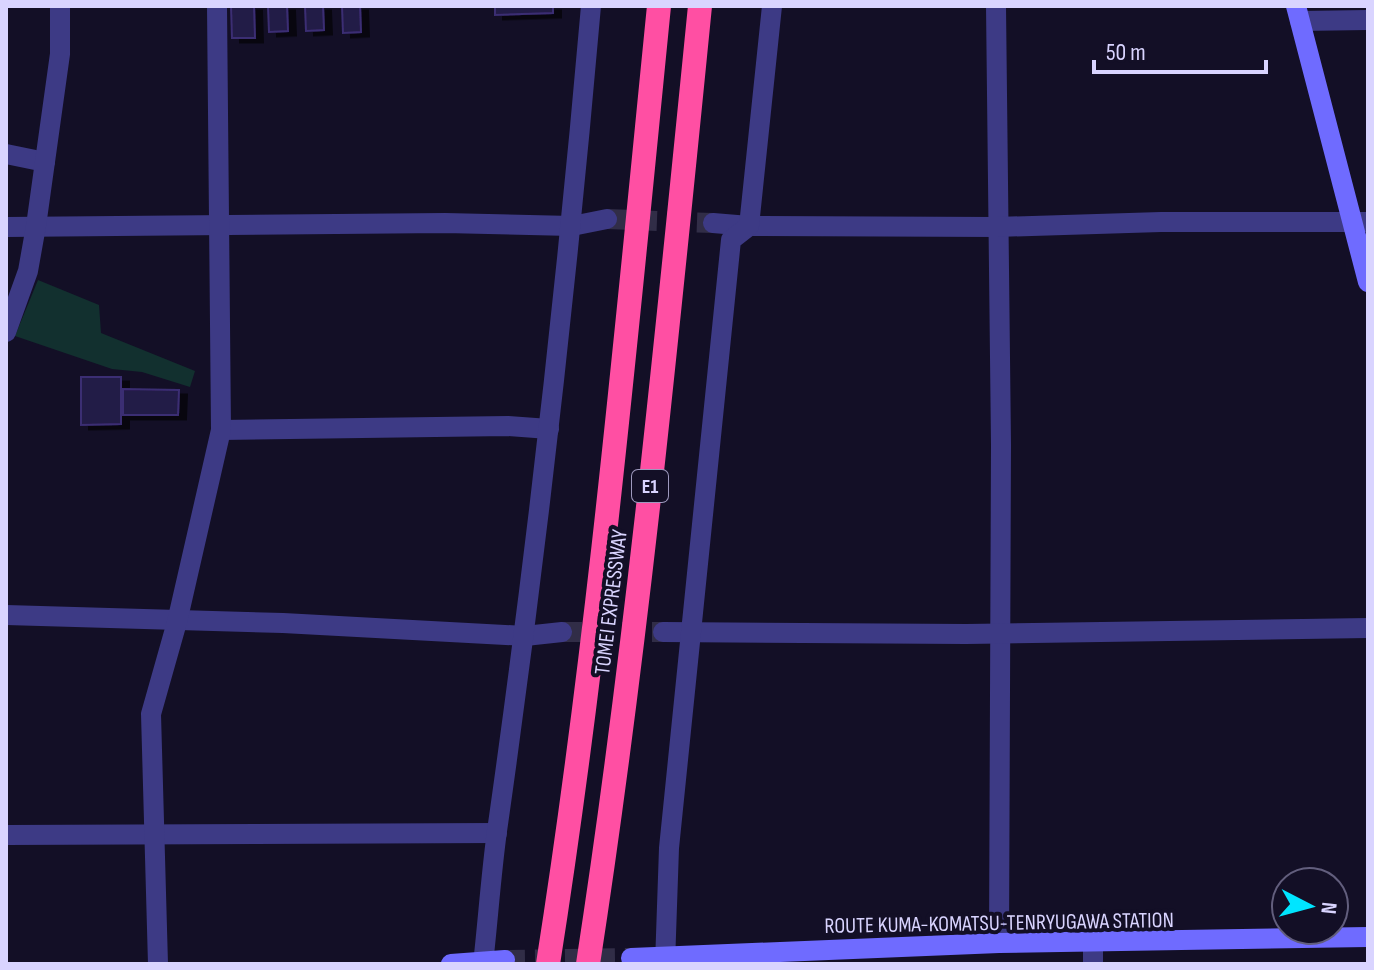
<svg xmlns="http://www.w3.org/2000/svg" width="1374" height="970" font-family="'Sofia Sans Condensed',sans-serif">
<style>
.green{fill:#12302f}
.building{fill:#241b47;stroke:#3b2d73;stroke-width:2;filter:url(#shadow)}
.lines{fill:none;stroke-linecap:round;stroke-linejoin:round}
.street-tunnel{stroke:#312d47;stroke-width:20;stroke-dasharray:20 10;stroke-linecap:butt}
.secondary-tunnel{stroke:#312d47;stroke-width:20;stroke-dasharray:20 10;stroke-linecap:butt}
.street{stroke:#3d3a85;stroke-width:20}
.secondary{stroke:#6f6bff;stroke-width:20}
.highway{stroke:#ff4fa3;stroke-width:24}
.labels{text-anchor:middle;stroke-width:8;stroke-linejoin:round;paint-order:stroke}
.shield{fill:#130f26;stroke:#9e99be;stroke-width:2}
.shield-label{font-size:20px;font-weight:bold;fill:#d9d4ff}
.street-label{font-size:22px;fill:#d9d4ff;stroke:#130f26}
</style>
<defs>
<filter id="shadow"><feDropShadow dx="8" dy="4.5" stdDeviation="0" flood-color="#0009"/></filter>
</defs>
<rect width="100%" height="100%" fill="#130f26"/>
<polygon class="green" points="38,280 99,305 101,333 195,371 190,387 142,372 112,369 15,336"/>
<g class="building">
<polygon points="231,6 254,6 255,38 232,38"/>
<polygon points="268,6 287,6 288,31 269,32"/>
<polygon points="305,6 323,6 324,30 306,31"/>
<polygon points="342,6 360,6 361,32 343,33"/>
<polygon points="495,6 553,6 553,13 495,15"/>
<polygon points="81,377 121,377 121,424 81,425"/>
<polygon points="123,389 179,390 178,415 123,415"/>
</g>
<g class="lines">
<g class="street-tunnel">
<polyline points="607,219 713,223"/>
<polyline points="562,632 663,632"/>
</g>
<polyline class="secondary-tunnel" points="505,960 631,958"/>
<g class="street">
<polyline points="996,6 1001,445 999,943"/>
<polyline points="1300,21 1368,20"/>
<polyline points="6,154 45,162"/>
<polyline points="713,223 749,226 997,227 1161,222 1368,222"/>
<polyline points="6,227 445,223 572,226 607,219"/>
<polyline points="6,332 28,271 36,226 60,54 60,6"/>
<polyline points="221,430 508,426 549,429"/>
<polyline points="6,615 283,623 525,636 562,632"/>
<polyline points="663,632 966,634 1368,628"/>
<polyline points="6,835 497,833"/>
<polyline points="1093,943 1093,964"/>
<polyline points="158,964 151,714 177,622 221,430 217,6"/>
<path d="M483,964C488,920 491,875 497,831C536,557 567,282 591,6"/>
<polyline points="665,964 669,848 731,240 749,226 772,6"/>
</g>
<g class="secondary">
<polyline points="1296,6 1368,282"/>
<polyline points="631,958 999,943 1368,937"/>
<polyline points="451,964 505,960"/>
</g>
<g class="highway">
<path d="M548,964C598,647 627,326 659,6"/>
<path d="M588,964C637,646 668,326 700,6"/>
</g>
</g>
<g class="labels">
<rect class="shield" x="632" y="470" width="36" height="32" rx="6"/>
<g class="shield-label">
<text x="650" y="493">E1</text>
</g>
<g class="street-label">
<text transform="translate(610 602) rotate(-83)" y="8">TOMEI EXPRESSWAY</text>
<text transform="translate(999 922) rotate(-1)" y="8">ROUTE KUMA-KOMATSU-TENRYUGAWA STATION</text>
</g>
</g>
<rect width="1374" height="970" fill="none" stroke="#d9d4ff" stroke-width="16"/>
<g transform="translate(1310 906) rotate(96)"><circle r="38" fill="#130f26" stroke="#625e7d" stroke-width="2"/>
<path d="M0-6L14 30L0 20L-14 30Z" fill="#00e5ff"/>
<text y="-12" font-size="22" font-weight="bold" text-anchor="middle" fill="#d9d4ff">N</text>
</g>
<path d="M1094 60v12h172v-12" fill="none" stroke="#d9d4ff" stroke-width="4"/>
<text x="1106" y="60" font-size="24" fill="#d9d4ff" stroke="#130f26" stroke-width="6" paint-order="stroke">50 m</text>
</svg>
